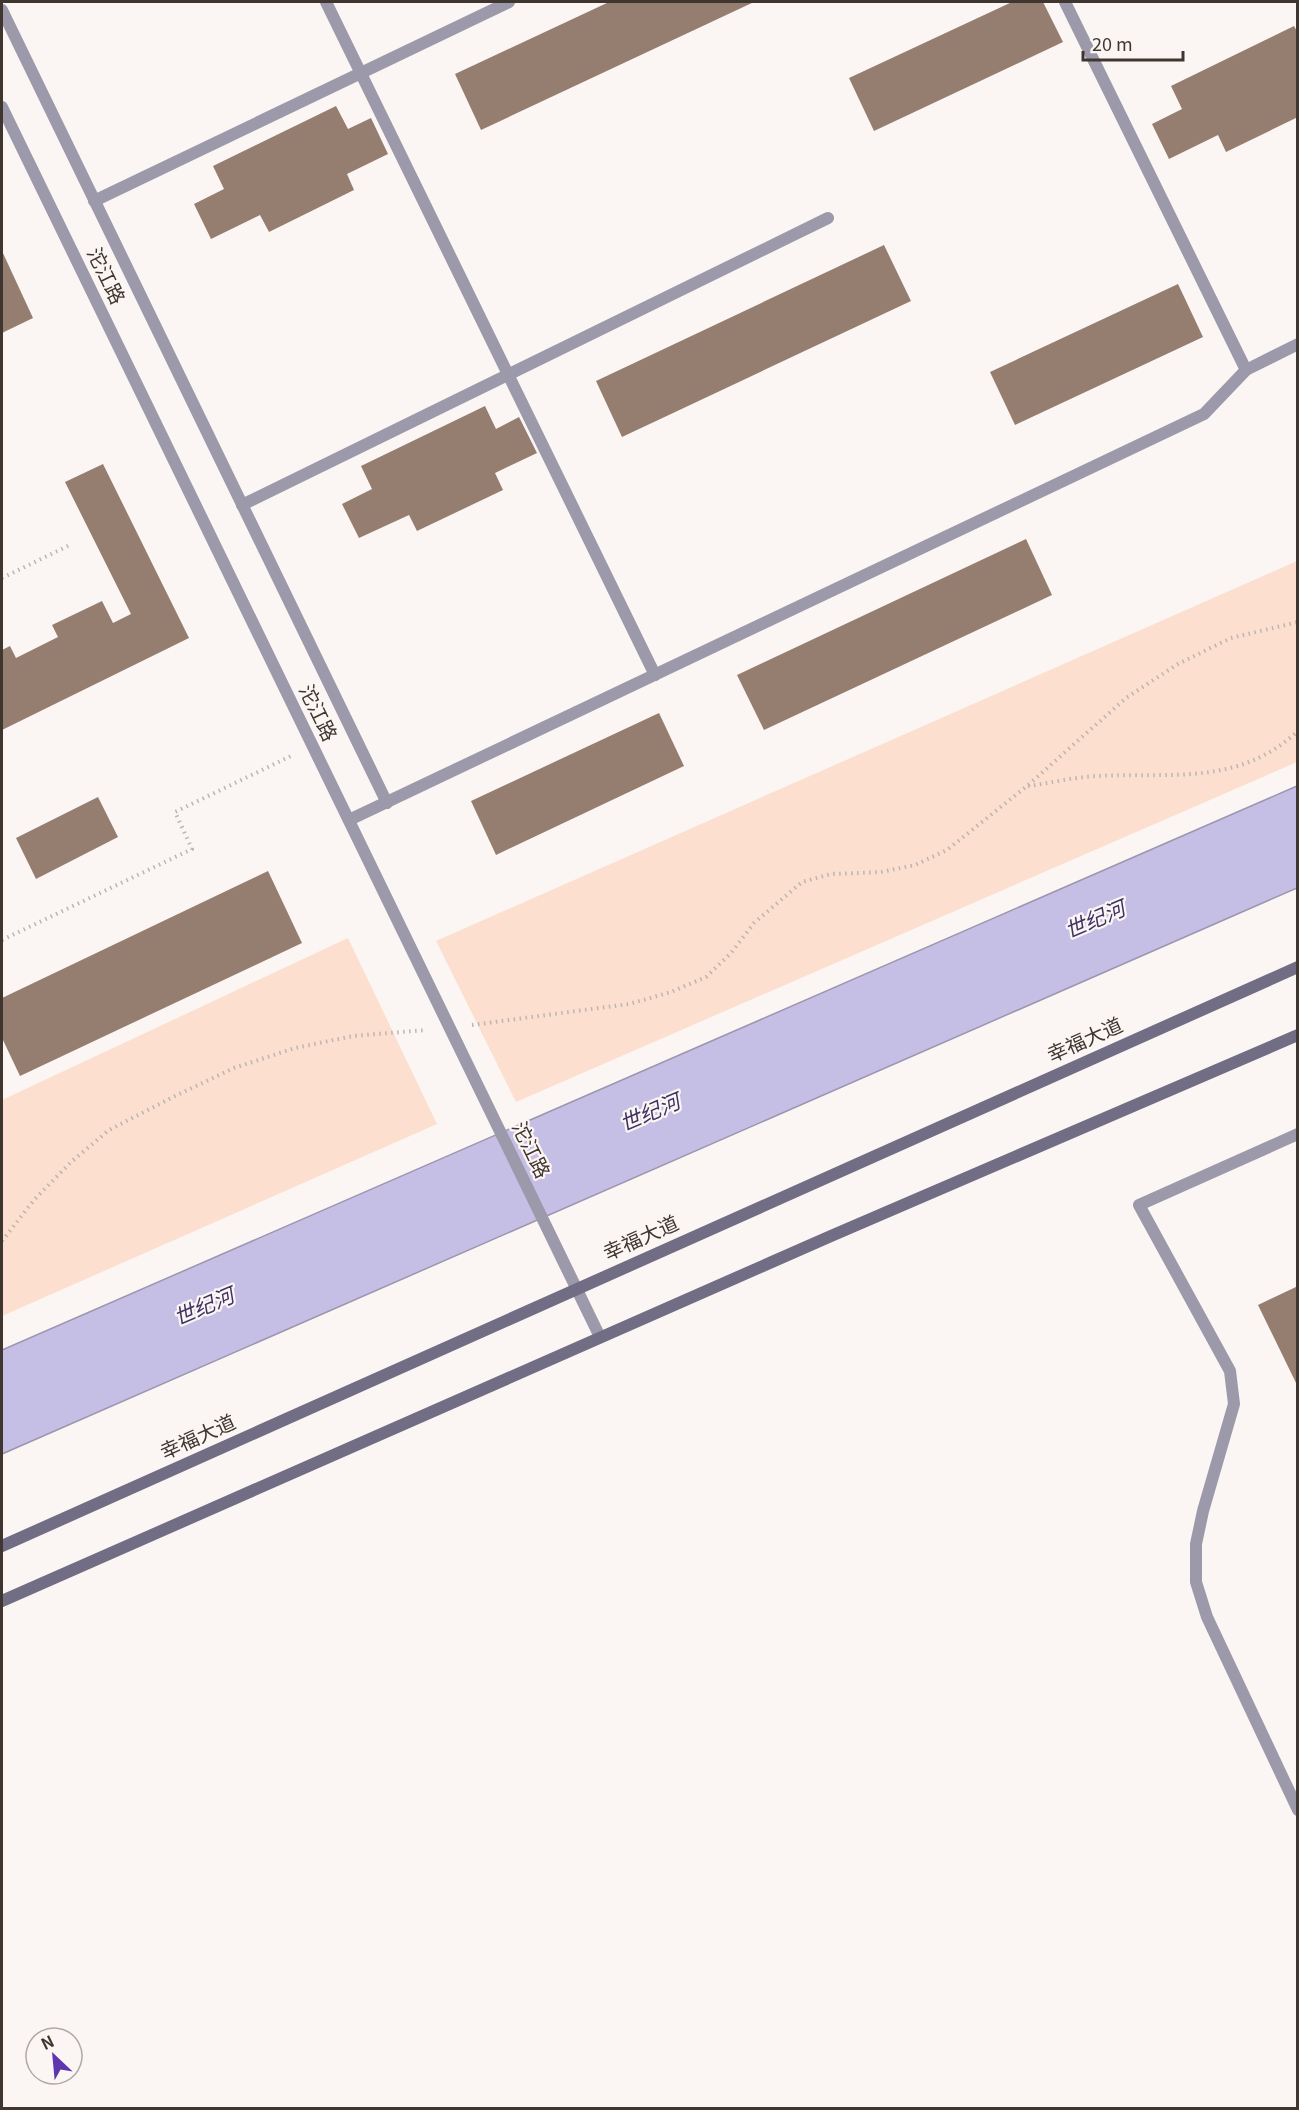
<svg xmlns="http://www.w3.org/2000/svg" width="1299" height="2110" font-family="Georgia,'Noto Sans SC',serif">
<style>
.green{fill:#fcdfce}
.water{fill:#c5bee5;stroke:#9d95af;stroke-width:1.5}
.building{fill:#957e70}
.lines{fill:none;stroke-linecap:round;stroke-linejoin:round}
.path{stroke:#bcb5b1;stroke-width:4;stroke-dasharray:1.5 4.5;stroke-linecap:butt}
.lane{stroke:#9c99aa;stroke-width:12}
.street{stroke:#9c99aa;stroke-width:12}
.secondary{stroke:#716d84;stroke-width:12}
.labels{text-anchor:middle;stroke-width:4.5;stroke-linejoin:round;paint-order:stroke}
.street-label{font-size:20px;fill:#403630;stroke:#fbf6f3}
.water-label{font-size:21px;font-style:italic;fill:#3f3364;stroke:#fbf6f3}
</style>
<rect width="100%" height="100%" fill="#fbf6f3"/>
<g class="green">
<polygon points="1297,561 1297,762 516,1102 436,941"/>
<polygon points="348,938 437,1124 2,1316 2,1100"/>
</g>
<polygon class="water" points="1297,786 1297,888 2,1454 2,1350"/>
<g class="building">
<polygon points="609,2 754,2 481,130 455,74"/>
<polygon points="1012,2 1043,2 1063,42 874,131 849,78"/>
<polygon points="1294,26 1298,33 1298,117 1226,152 1218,135 1169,159 1152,124 1182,109 1171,86"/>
<polygon points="336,106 348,129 371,118 388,154 347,174 354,190 269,232 260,215 211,239 194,204 224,189 213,166"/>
<polygon points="884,245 911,301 622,437 596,381"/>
<polygon points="2,251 33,318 2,333"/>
<polygon points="1178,284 1203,337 1015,425 990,372"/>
<polygon points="485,406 496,429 519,417 537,453 495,473 503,490 417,531 409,515 359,538 342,504 372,489 361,466"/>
<polygon points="103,464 189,638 2,730 2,650 10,646 16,658 58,637 52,625 102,601 113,623 131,614 65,482"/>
<polygon points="1026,539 1052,595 764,730 737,675"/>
<polygon points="659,713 684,766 496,855 471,801"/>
<polygon points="98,797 118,837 36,879 16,838"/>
<polygon points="268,871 302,943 20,1076 2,1038 2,998"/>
<polygon points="1298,1286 1298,1387 1258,1305"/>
</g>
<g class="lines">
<g class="path">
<polyline points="2,578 72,544"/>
<path d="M1028,786C1051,783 1074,777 1097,776C1171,772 1237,787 1298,731"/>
<polyline points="2,940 192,849 175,812 293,755"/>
<polyline points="472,1025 629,1004 671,992 706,977 731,953 754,923 802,882 831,874 881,872 915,865 947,850 1027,786 1126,698 1178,664 1231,638 1298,622"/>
<polyline points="2,1241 34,1200 71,1162 109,1130 173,1097 234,1068 295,1048 353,1036 426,1030"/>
</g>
<g class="lane">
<polyline points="326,2 655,675"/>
<polyline points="1065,2 1246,370"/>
<polyline points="2,10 387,803"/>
<polyline points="94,201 509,2"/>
<polyline points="242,505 828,218"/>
<polyline points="349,820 1204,414 1246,370 1298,344"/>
<polyline points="1298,1134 1139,1205 1230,1371 1234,1404 1203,1511 1196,1544 1196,1582 1207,1617 1298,1810"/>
</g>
<polyline class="street" points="2,107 600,1337"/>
<g class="secondary">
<polyline points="2,1546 1298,967"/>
<polyline points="2,1601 831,1236 1298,1035"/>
</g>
</g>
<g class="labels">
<g class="street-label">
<text transform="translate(106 276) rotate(64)" y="7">沱江路</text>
<text transform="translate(318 713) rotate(64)" y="7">沱江路</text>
<text transform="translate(1085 1040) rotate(-24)" y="7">幸福大道</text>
<text transform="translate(531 1150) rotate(64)" y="7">沱江路</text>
<text transform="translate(641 1238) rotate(-24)" y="7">幸福大道</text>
<text transform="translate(198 1437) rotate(-24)" y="7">幸福大道</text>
</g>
<g class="water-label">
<text transform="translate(1095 920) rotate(-23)" y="7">世纪河</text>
<text transform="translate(650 1113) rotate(-23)" y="7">世纪河</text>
<text transform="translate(204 1307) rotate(-23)" y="7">世纪河</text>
</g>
</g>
<rect width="1299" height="2110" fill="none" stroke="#403630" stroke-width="6"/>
<g transform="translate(54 2056) rotate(334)"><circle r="28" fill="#fbf6f3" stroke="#b0a9a5" stroke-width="1.5"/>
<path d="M0-4.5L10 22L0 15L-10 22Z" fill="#5e37af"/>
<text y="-9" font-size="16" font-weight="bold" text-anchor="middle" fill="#403630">N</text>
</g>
<path d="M1083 51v9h100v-9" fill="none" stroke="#403630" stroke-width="3"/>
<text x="1092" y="51" font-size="18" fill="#403630" stroke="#fbf6f3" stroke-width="4.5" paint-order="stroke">20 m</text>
</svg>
